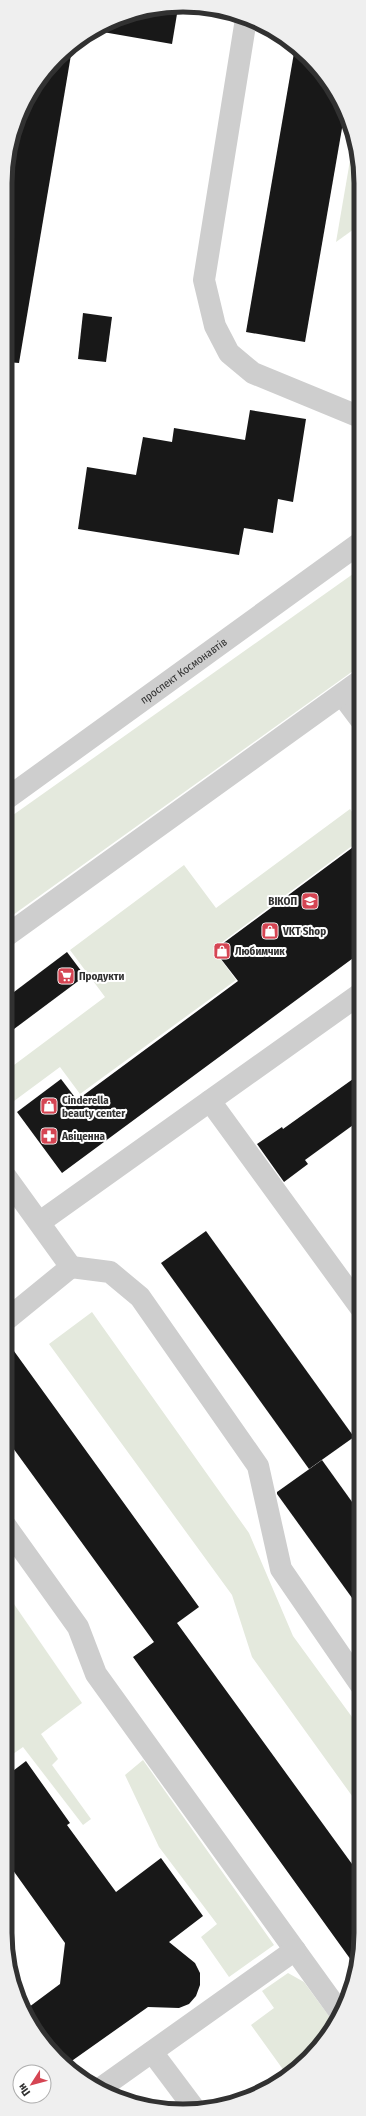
<svg xmlns="http://www.w3.org/2000/svg" width="366" height="2116" font-family="'Fira Sans Condensed',sans-serif">
<style>
.green{fill:#e4e9dd}
.building{fill:#181818}
.lines{fill:none;stroke-linecap:round;stroke-linejoin:round}
.minor{stroke:#cecece;stroke-width:22}
.labels{text-anchor:middle;stroke-width:4;stroke-linejoin:round;paint-order:stroke}
.street-label{font-size:11px;fill:#313131;stroke:#fff}
.poi-label{font-size:11px;font-weight:bold;fill:#313131;stroke:#fff;text-anchor:start}
.rim{fill:none;stroke:#313131;stroke-width:5}
</style>
<rect width="100%" height="100%" fill="#fff"/>
<g class="green">
<polygon points="353,143 361,171 361,224 336,242"/>
<polygon points="360,569 360,666 6,920 6,820"/>
<polygon points="350,809 360,823 360,840 213,949 236,980 80,1094 60,1067 10,1104 6,1098 6,1071 105,997 70,950 184,865 216,908"/>
<polygon points="92,1312 249,1533 293,1636 360,1728 360,1807 252,1657 232,1595 49,1344"/>
<polygon points="5,1591 82,1703 41,1734 58,1759 52,1765 91,1819 83,1825 23,1747 13,1754 5,1745 5,1735 9,1732 5,1726 5,1681 13,1675 5,1664"/>
<polygon points="143,1760 274,1945 229,1977 201,1937 217,1924 159,1847 125,1775"/>
<polygon points="288,1973 304,1982 334,2023 300,2067 287,2075 251,2025 274,2008 262,1991"/>
</g>
<g class="building">
<polygon points="178,8 172,44 97,31 137,11"/>
<polygon points="73,43 19,363 6,362 6,160 29,94"/>
<polygon points="295,47 309,57 343,104 345,111 305,342 246,332"/>
<polygon points="83,313 112,317 106,362 78,359"/>
<polygon points="250,410 306,419 293,502 278,499 273,533 244,528 239,555 78,529 87,467 136,475 143,437 172,442 174,428 245,440"/>
<polygon points="360,842 360,953 62,1173 17,1112 61,1079 77,1100 238,981 214,950"/>
<polygon points="67,952 85,976 6,1035 6,998"/>
<polygon points="360,1074 360,1120 305,1160 308,1164 284,1182 257,1144 282,1127 283,1129"/>
<polygon points="206,1231 354,1437 309,1469 161,1263"/>
<polygon points="6,1340 199,1607 177,1623 360,1875 360,1956 356,1967 133,1657 154,1642 5,1437"/>
<polygon points="322,1460 360,1513 360,1609 277,1494 277,1492"/>
<polygon points="26,1761 70,1823 67,1825 116,1892 161,1858 203,1916 169,1942 195,1963 200,1973 200,1985 196,1996 189,2004 179,2008 148,2007 66,2065 57,2059 25,2010 60,1984 65,1943 5,1859 5,1777"/>
</g>
<g class="lines">
<g class="minor">
<polyline points="246,19 204,280 215,326 229,353 253,373 360,417"/>
<polyline points="342,695 360,719"/>
<path id="s1" d="M6,799L360,543"/>
<polyline points="6,936 360,681"/>
<polyline points="210,1101 360,1307"/>
<polyline points="40,1222 360,994"/>
<polyline points="71,1267 110,1272 140,1297 258,1466 281,1569 360,1684"/>
<polyline points="6,1320 71,1267 6,1177"/>
<polyline points="5,1525 78,1627 96,1674 341,2014"/>
<polyline points="152,2052 194,2108"/>
<polyline points="101,2088 295,1950"/>
</g>
</g>
<defs>
<g id="university-square" transform="scale(0.9)"><rect x="-9" y="-9" width="18" height="18" rx="4" fill="#d54553" stroke="#fff"/><path d="M0-5L7-2L0 1L-7-2ZM-4 1L0 2.5L4 1V4Q0 6-4 4Z" fill="#fff"/></g>
<g id="shop-square" transform="scale(0.9)"><rect x="-9" y="-9" width="18" height="18" rx="4" fill="#d54553" stroke="#fff"/><path d="M-5-2.5h2.3a2.7 3.5 0 0 1 5.4 0H5L5.5 6h-11ZM-1.5-2.5h3a1.5 2.3 0 0 0-3 0Z" fill="#fff"/></g>
<g id="supermarket-square" transform="scale(0.9)"><rect x="-9" y="-9" width="18" height="18" rx="4" fill="#d54553" stroke="#fff"/><path d="M-6-5.5h2.5l.6 2H6L4.5 2H-2.5L-4.4-4H-6ZM-1.5 3.2a1.3 1.3 0 1 0 .1 0ZM3 3.2a1.3 1.3 0 1 0 .1 0Z" fill="#fff"/></g>
<g id="pharmacy-square" transform="scale(0.9)"><rect x="-9" y="-9" width="18" height="18" rx="4" fill="#d54553" stroke="#fff"/><path d="M-2-6h4v4h4v4h-4v4h-4v-4h-4v-4h4Z" fill="#fff"/></g>
</defs>
<g fill-rule="evenodd">
<use href="#university-square" x="310" y="901"/>
<use href="#shop-square" x="270" y="931"/>
<use href="#shop-square" x="222" y="951"/>
<use href="#supermarket-square" x="66" y="976"/>
<use href="#shop-square" x="49" y="1106"/>
<use href="#pharmacy-square" x="49" y="1136"/>
</g>
<g class="labels">
<g class="street-label">
<text dy="4" stroke="none"><textPath href="#s1" startOffset="219">проспект Космонавтів</textPath></text>
</g>
<g class="poi-label">
<text x="297" y="905" text-anchor="end">ВІКОП</text>
<text x="283" y="935">VKT Shop</text>
<text x="235" y="955">Любимчик</text>
<text x="79" y="980">Продукти</text>
<text x="62" y="1104">Cinderella<tspan x="62" dy="13">beauty center</tspan></text>
<text x="62" y="1140">Авіценна</text>
</g>
</g>
<path d="M0 0H366V2116H0ZM183 12H183A171 171 0 0 1 354 183V1933A171 171 0 0 1 183 2104H183A171 171 0 0 1 12 1933V183A171 171 0 0 1 183 12Z" fill="#efefef" fill-rule="evenodd"/>
<path class="rim" d="M183 12H183A171 171 0 0 1 354 183V1933A171 171 0 0 1 183 2104H183A171 171 0 0 1 12 1933V183A171 171 0 0 1 183 12Z"/>
<g transform="translate(32 2084) rotate(234)"><circle r="19" fill="#ffffff" stroke="#adadad"/>
<path d="M0-3L7 15L0 10L-7 15Z" fill="#d54553"/>
<text y="-6" font-size="11" font-weight="bold" text-anchor="middle" fill="#313131">Пн</text>
</g>
</svg>
